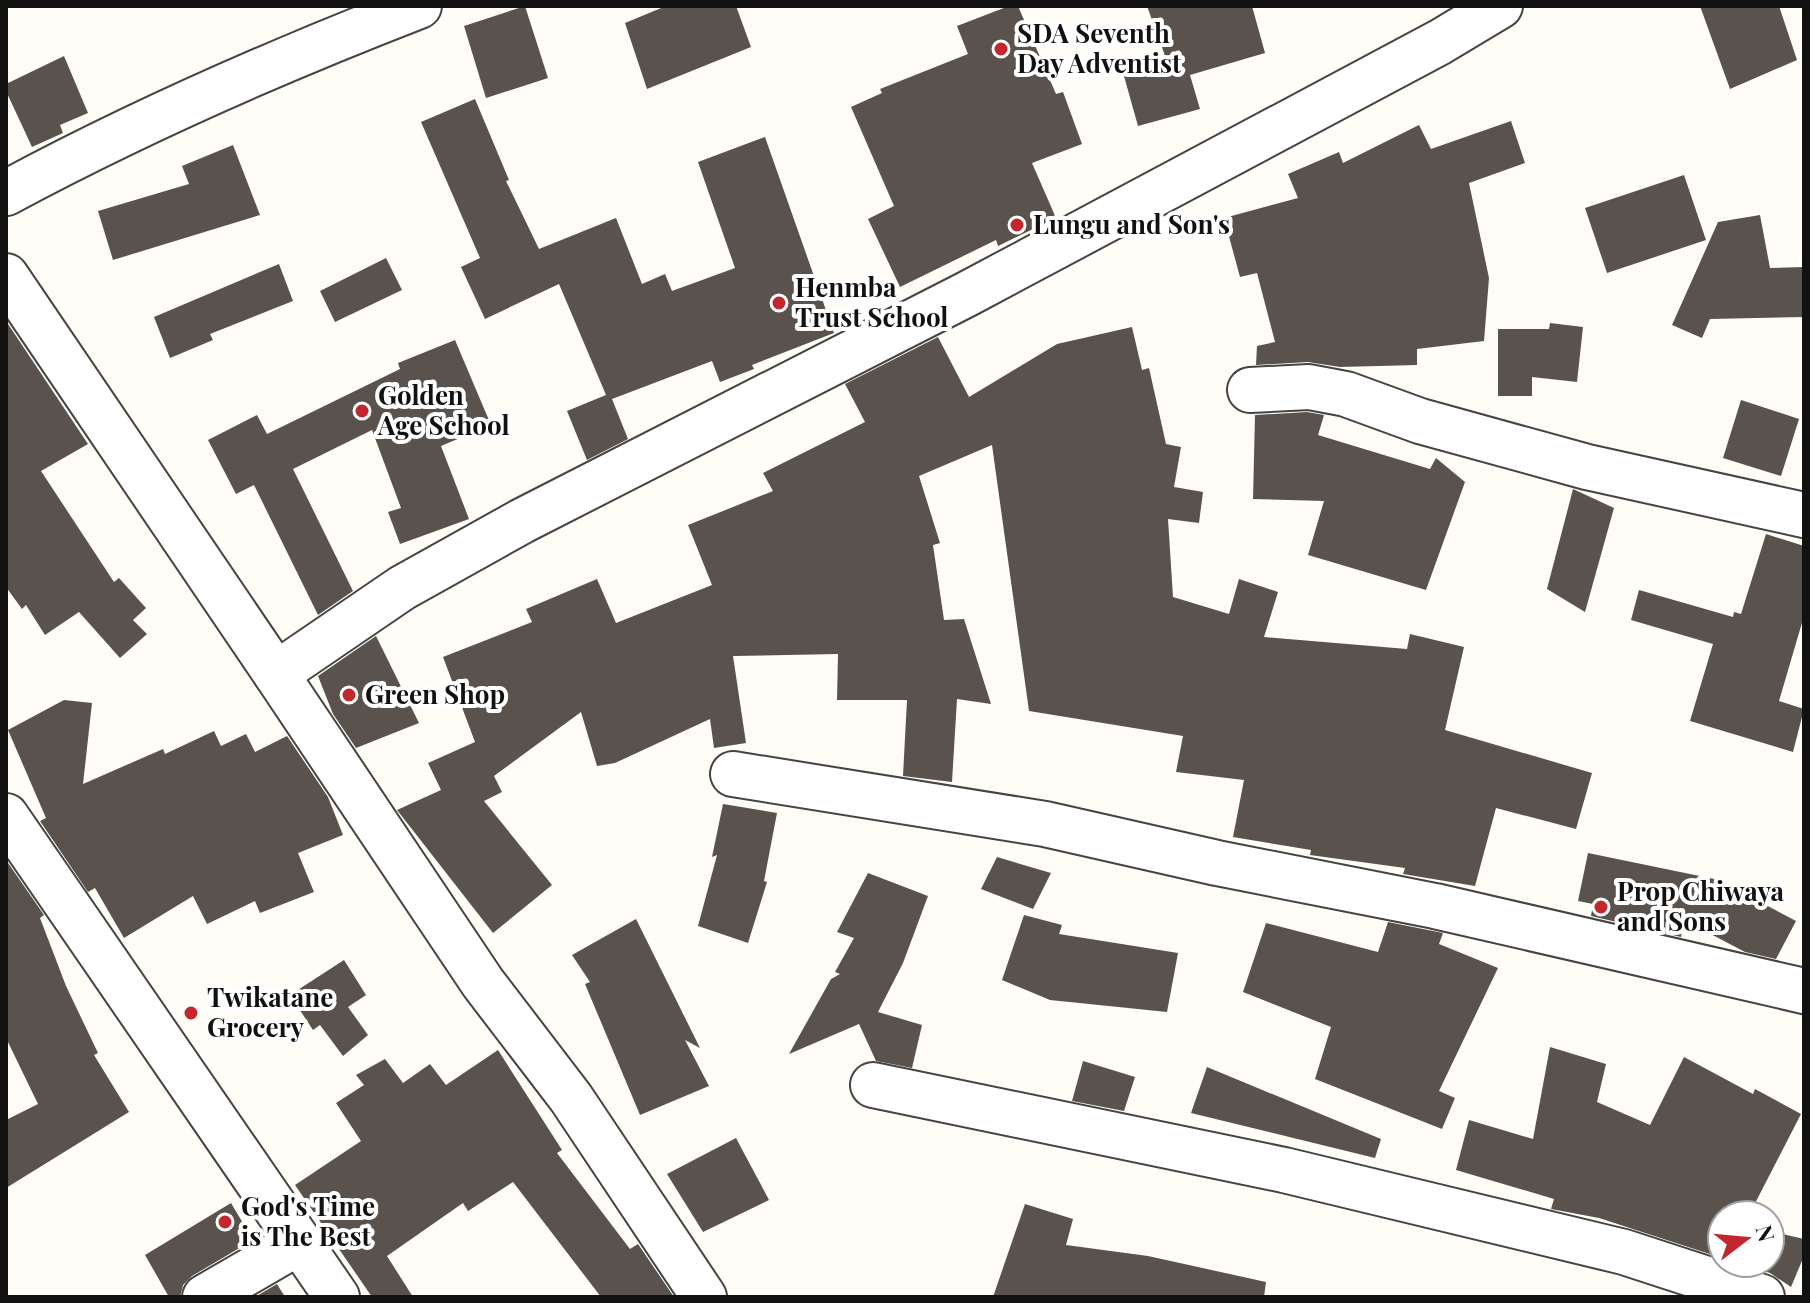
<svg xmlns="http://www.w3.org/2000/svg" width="1810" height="1303" font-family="'Playfair Display',serif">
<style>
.building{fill:#5a524d}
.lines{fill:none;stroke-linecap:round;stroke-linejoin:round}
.minor-casing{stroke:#444;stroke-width:48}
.minor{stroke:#fff;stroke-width:44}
.poi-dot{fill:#c4262e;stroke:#fff;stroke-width:3}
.labels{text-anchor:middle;stroke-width:8;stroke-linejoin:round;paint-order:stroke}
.poi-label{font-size:26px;font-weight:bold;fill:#111;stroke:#fff;text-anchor:start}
</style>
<rect width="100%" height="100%" fill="#fffdf5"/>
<g class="building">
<polygon points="525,6 548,78 486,98 464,26"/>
<polygon points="666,6 736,6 751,47 647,89 625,23"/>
<polygon points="1009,6 1018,6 1056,94 1063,92 1082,144 1032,163 1056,218 998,246 996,240 900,287 868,219 894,206 851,107 882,93 880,89 968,54 957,26"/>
<polygon points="1147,6 1252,6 1265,53 1190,75 1200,109 1138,126 1124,76 1168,64"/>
<polygon points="1700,6 1779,6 1797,60 1730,89"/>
<polygon points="64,56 88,113 60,125 63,133 32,147 6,91 6,84"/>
<polygon points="475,99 509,180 506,181 539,249 616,218 642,284 665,274 672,291 735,268 698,162 765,137 834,333 752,365 754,369 720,382 712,361 612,399 628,439 587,460 567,411 606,395 559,284 485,319 461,267 480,258 421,122"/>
<polygon points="1511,121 1525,163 1469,183 1489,278 1484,341 1417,349 1417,365 1340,367 1308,362 1256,365 1257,346 1275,342 1257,273 1240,277 1224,218 1298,198 1288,174 1339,152 1343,163 1419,125 1431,149"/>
<polygon points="233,145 260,215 113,260 98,211 189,184 182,166"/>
<polygon points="1684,175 1706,240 1607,273 1585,208"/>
<polygon points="1760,215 1770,268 1804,267 1804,317 1710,319 1702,338 1672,325 1718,222"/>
<polygon points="386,258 402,290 335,322 320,291"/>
<polygon points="279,264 293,301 210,334 213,340 170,358 154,317"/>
<polygon points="6,321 88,444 41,471 114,582 119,578 146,608 133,620 147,634 120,658 79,612 45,635 26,605 22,609 6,587"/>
<polygon points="1550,323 1583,327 1577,382 1532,377 1532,396 1498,396 1498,329 1549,329"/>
<polygon points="1132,327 1142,370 1149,368 1166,444 1181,447 1174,487 1203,492 1199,523 1168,519 1173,597 1229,614 1239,579 1278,592 1264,637 1407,649 1410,634 1464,647 1445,730 1592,773 1576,829 1496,808 1475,886 1403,874 1405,868 1310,855 1311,850 1233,837 1244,780 1176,772 1183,736 1029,711 992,445 919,476 940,543 933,545 944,620 964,619 991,704 957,699 952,782 903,776 907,700 837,700 838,654 733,656 746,743 714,748 710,719 615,763 597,766 581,712 494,776 502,792 484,801 552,885 493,933 397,810 441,790 428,763 475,742 443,657 532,622 526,609 597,579 616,623 712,585 688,525 773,491 763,473 865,422 845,384 938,337 969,397 1057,344"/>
<polygon points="455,340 491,425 441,446 469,519 400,544 388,512 401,508 372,430 293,469 353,591 318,615 254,485 236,494 208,440 257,415 267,434 400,369 398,363"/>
<polygon points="1741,400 1799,419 1781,476 1723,458"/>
<polygon points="1307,412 1324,415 1318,435 1430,469 1436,458 1465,482 1426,590 1308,555 1324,501 1253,499 1255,415"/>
<polygon points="1573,489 1614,508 1585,612 1547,589"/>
<polygon points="1766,534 1804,546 1804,616 1779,701 1804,709 1793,752 1690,721 1713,644 1631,620 1639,590 1733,617 1734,612 1741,614"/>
<polygon points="376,636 419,723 356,748 333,714 318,676"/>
<polygon points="64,700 92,703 83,784 163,749 165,754 214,731 221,746 246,734 255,752 287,736 328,797 343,835 298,853 314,892 260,913 255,901 207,924 193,896 124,938 95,888 88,892 40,821 46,818 8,730"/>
<polygon points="723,804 777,813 764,881 767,882 748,943 698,926 717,855 712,857"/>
<polygon points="1588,853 1719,880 1796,921 1776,959 1745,952 1684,920 1681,937 1591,916 1593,904 1578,901"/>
<polygon points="997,857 1051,873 1033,909 981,889"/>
<polygon points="6,860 44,915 40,918 66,986 98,1053 94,1055 129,1112 6,1188 6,1120 38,1104 6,1038"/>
<polygon points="868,873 928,896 903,963 878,1012 922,1025 912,1068 876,1061 859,1024 789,1054 831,979 840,974 835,972 854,938 837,932"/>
<polygon points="1024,915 1062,925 1059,934 1178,953 1167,1012 1050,1000 1002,980"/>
<polygon points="636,919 700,1048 685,1040 709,1086 640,1115 585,984 590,982 572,955"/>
<polygon points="1388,922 1443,933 1439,944 1498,968 1439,1091 1455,1098 1442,1129 1315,1079 1331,1027 1243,992 1266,923 1378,952"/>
<polygon points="344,960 366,995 348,1007 368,1035 343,1056 320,1025 313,1030 290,995"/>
<polygon points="1550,1047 1606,1064 1597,1102 1650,1125 1684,1057 1753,1094 1755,1089 1801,1114 1749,1215 1722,1215 1722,1258 1599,1218 1551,1209 1554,1199 1456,1170 1469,1120 1533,1139"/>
<polygon points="498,1050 562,1150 557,1153 630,1249 638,1244 674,1297 601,1297 513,1182 468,1211 463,1203 387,1256 413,1297 372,1297 295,1185 361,1141 336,1103 364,1085 356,1075 385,1059 403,1083 430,1064 446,1085"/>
<polygon points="1083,1061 1135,1077 1124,1111 1072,1101"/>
<polygon points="1207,1067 1381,1139 1375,1158 1191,1113"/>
<polygon points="736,1138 769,1200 703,1232 667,1174"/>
<polygon points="231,1203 253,1240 192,1276 183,1285 180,1297 169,1297 145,1255"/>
<polygon points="1025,1204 1073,1219 1066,1245 1148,1256 1266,1282 1264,1297 993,1297"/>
<polygon points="1770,1231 1804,1239 1804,1256 1791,1287 1770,1273 1738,1263 1770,1263"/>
<polygon points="277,1284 285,1297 255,1297"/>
</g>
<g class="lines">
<g class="minor-casing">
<g id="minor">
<path d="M6,193C140,121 277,61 419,6"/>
<polyline points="6,276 276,674 402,588 522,521 967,294 1440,42 1500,6"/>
<polyline points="1250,390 1309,387 1346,394 1420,421 1587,467 1804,515"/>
<polyline points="276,674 483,983 571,1098 704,1297"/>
<polyline points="733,774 1045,824 1217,863 1435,906 1804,991"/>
<polyline points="6,816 337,1297"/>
<polyline points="873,1085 1284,1170 1624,1252 1762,1297"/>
<polyline points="205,1297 298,1243"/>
</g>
</g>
<use href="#minor" class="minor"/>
</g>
<g class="poi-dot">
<circle cx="1001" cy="49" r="8"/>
<circle cx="1017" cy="225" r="8"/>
<circle cx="779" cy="303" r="8"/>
<circle cx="362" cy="411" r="8"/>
<circle cx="349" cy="695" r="8"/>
<circle cx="1601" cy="907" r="8"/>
<circle cx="191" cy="1013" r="8"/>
<circle cx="225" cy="1222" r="8"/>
</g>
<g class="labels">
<g class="poi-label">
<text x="1017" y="43">SDA Seventh<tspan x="1017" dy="30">Day Adventist</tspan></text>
<text x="1033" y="234">Lungu and Son's</text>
<text x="795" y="297">Henmba<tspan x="795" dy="30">Trust School</tspan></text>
<text x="378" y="405">Golden<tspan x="378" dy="30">Age School</tspan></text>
<text x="365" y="704">Green Shop</text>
<text x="1617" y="901">Prop Chiwaya<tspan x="1617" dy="30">and Sons</tspan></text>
<text x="207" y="1007">Twikatane<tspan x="207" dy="30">Grocery</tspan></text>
<text x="241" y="1216">God's Time<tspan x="241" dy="30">is The Best</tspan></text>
</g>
</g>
<rect width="1810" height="1303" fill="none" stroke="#111111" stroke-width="16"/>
<g transform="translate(1746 1239) rotate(74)"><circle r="38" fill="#ffffff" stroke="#a0a0a0" stroke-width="2"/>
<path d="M0-6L14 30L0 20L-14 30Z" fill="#c4262e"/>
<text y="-12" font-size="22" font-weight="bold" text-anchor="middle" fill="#111111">N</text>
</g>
</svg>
